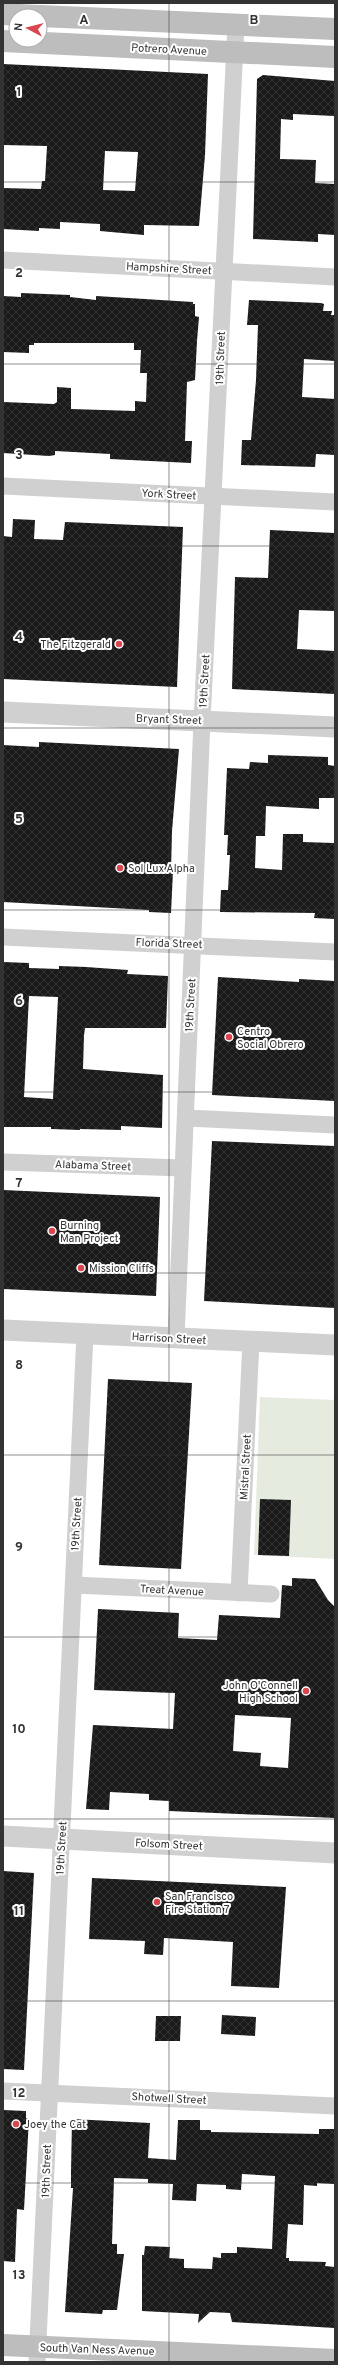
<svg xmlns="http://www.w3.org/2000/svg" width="338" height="2365" font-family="Overpass,sans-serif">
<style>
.pitch{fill:#e5ebdf}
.building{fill:url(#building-cross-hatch);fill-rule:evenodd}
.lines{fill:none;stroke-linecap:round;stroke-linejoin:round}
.minor{stroke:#d0d0d0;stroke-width:17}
.tertiary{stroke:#d0d0d0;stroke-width:21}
.secondary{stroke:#bdbdbd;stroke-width:22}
.grid{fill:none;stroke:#333;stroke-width:1;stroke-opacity:0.55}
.poi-dot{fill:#d94650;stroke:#fff;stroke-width:1.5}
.labels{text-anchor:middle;stroke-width:4;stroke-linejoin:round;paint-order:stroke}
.street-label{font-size:11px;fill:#333;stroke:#fff}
.poi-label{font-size:11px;fill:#333;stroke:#fff;text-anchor:start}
.grid-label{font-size:13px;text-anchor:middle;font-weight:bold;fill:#333;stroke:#fff;stroke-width:4;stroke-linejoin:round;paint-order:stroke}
</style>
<defs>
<pattern id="building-cross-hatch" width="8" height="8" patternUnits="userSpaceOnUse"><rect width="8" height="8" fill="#1a1a1a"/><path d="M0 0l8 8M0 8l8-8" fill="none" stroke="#333"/></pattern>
</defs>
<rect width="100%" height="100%" fill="#fff"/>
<polygon class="pitch" points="260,1397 335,1400 335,1559 254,1555"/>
<g class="building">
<path d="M3,64L208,74L205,155L199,226L144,225V235L100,231V224L60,222V229L39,228V231L3,229V188L41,189L42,181H45L47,146L3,145ZM105,151L138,152L135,191L103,190Z"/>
<polygon points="263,75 335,81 334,116 293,114 293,120 281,119 280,159 316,160 315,183 335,184 335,235 318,234 318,242 253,239 257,79"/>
<polygon points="21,293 70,295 70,297 96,300 96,296 193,302 193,304 195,304 195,316 199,317 197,341 195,380 187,382 185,441 192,441 191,463 110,459 110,454 55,451 55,455 49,456 3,453 3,402 54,404 57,402 57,387 71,388 71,409 135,411 135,401 146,402 147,373 140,373 141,350 134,350 134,343 34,343 34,345 29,345 29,353 3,352 3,296 21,297"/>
<polygon points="249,300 321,303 324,304 323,311 332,311 331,315 335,315 335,361 304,359 302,397 335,399 335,455 316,454 315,467 241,465 242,440 251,440 256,380 258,325 247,325"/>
<polygon points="13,519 35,520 34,539 63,540 65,522 183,527 177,687 3,679 3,536 12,537"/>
<polygon points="270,530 335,533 335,611 299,610 297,649 335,651 335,694 232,689 235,577 268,578"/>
<polygon points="39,742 179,749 172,831 171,871 173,871 171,913 149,912 149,910 3,902 3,745 39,747"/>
<polygon points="268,755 328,757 328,765 335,766 335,798 319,798 319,809 266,806 265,836 256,836 255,868 282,870 283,834 303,834 303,842 334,843 335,919 314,918 315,913 220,912 221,890 228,890 230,855 227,855 228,835 224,835 227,768 249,769 250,762 268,763"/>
<path d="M3,962L29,963V968L59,969V966L86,967L128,970L127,974L168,976L166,1028H85L84,1035L83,1069L163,1075L162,1128L121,1126V1130L80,1129V1130L51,1129V1127H3ZM29,996L58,997L53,1099L24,1097Z"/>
<polygon points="218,977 299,982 299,979 335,981 335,1101 212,1095"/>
<polygon points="212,1141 335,1146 335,1308 204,1301"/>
<polygon points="3,1190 160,1197 156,1296 3,1289"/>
<polygon points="108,1379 192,1383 181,1569 99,1565"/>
<polygon points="260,1499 291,1500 289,1556 258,1555"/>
<path d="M292,1578L315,1579L328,1600L335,1607V1818L169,1811V1801L149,1800V1794L110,1792L109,1810L86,1809L93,1725L173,1729L175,1693L94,1690L98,1609L179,1613L178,1638L217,1640L219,1615L280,1618L282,1585L292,1586ZM235,1715L291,1718L288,1768L260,1766L261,1753L233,1751Z"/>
<polygon points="3,1871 34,1873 24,2070 3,2069"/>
<polygon points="92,1878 286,1887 279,1988 231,1986 233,1942 164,1938 163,1955 144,1954 145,1941 89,1939"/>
<polygon points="222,2015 256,2017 255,2036 221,2034"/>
<polygon points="156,2016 181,2016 180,2041 155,2041"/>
<polygon points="3,2110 26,2111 26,2118 29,2118 24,2210 17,2209 15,2262 3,2261"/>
<polygon points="72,2119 150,2123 148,2158 176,2160 178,2120 200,2120 200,2130 211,2130 211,2132 319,2134 319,2129 335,2129 335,2184 317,2183 317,2186 304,2185 303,2225 288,2224 286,2258 289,2258 289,2261 326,2262 325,2266 335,2267 335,2328 232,2322 230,2313 210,2312 198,2323 199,2314 142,2311 142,2255 144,2255 145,2246 170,2247 169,2258 184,2259 184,2268 212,2269 213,2257 221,2258 221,2253 237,2253 237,2247 272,2249 275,2176 242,2174 241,2190 226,2189 226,2185 197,2184 196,2201 172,2200 173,2184 148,2183 148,2179 114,2178 112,2244 117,2244 117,2254 124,2254 117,2310 103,2310 102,2314 65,2312 73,2188 71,2188 71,2172"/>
</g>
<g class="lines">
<g class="minor">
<polyline points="3,260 335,277"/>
<polyline points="3,486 335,502"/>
<polyline points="3,937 335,952"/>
<polyline points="186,1118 335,1125"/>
<polyline points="3,1162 183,1168"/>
<polyline points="176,1338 202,721 236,25"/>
<polyline points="74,1585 271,1594"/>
<polyline points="239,1593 251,1341"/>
<polyline points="3,2091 335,2106"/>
<polyline points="37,2362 85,1334"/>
</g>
<g class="tertiary">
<polyline points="3,712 335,727"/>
<polyline points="3,1330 335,1345"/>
<polyline points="3,1836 335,1853"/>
</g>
<g class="secondary">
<polyline points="3,14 37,16"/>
<polyline points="40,16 335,29"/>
<polyline points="3,41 335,57"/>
<polyline points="3,2345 335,2360"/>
</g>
</g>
<path class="grid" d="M169,3V2362M3,182H335M3,364H335M3,546H335M3,728H335M3,910H335M3,1092H335M3,1273H335M3,1455H335M3,1637H335M3,1819H335M3,2001H335M3,2183H335"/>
<g class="poi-dot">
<circle cx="119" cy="644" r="4"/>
<circle cx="120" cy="868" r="4"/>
<circle cx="229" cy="1037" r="4"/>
<circle cx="52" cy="1231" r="4"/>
<circle cx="81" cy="1268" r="4"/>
<circle cx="306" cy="1691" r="4"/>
<circle cx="157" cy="1902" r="4"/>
<circle cx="16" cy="2124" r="4"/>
</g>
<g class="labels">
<g class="street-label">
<text transform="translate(169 49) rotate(3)" y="4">Potrero Avenue</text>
<text transform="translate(169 268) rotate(3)" y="4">Hampshire Street</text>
<text transform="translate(220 358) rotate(-88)" y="4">19th Street</text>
<text transform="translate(169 494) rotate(3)" y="4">York Street</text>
<text transform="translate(204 681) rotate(-87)" y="4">19th Street</text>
<text transform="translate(169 719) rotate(2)" y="4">Bryant Street</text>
<text transform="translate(169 943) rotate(2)" y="4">Florida Street</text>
<text transform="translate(190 1005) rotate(-87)" y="4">19th Street</text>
<text transform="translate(93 1165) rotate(2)" y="4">Alabama Street</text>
<text transform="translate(169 1338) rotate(3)" y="4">Harrison Street</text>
<text transform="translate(245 1467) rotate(-87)" y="4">Mistral Street</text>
<text transform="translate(76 1524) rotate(-87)" y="4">19th Street</text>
<text transform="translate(172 1590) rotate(3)" y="4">Treat Avenue</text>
<text transform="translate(169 1844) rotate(3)" y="4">Folsom Street</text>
<text transform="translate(61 1848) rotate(-87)" y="4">19th Street</text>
<text transform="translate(169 2098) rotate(3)" y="4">Shotwell Street</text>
<text transform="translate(46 2171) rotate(-88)" y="4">19th Street</text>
<text transform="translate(97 2349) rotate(2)" y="4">South Van Ness Avenue</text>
</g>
<g class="poi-label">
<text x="111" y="648" text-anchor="end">The Fitzgerald</text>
<text x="128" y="872">Sol Lux Alpha</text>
<text x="237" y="1035">Centro<tspan x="237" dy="13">Social Obrero</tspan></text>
<text x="60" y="1229">Burning<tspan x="60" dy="13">Man Project</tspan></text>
<text x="89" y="1272">Mission Cliffs</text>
<text x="298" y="1689" text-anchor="end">John O'Connell<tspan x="298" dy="13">High School</tspan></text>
<text x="165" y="1900">San Francisco<tspan x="165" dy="13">Fire Station 7</tspan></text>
<text x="24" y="2128">Joey the Cat</text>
</g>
</g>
<g class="grid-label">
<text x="84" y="24">A</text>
<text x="254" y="24">B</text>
<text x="19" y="96">1</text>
<text x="19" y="277">2</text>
<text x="19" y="459">3</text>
<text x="19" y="641">4</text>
<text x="19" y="823">5</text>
<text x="19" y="1005">6</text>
<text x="19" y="1187">7</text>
<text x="19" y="1369">8</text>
<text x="19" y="1551">9</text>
<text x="19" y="1733">10</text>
<text x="19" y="1915">11</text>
<text x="19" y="2097">12</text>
<text x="19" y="2279">13</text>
</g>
<rect width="338" height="2365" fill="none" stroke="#333333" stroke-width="8"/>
<g transform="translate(28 28) rotate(277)"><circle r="19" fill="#ffffff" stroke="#adadad"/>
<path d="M0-3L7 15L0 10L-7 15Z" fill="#d94650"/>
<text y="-6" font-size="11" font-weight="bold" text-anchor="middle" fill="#333333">N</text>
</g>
</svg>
